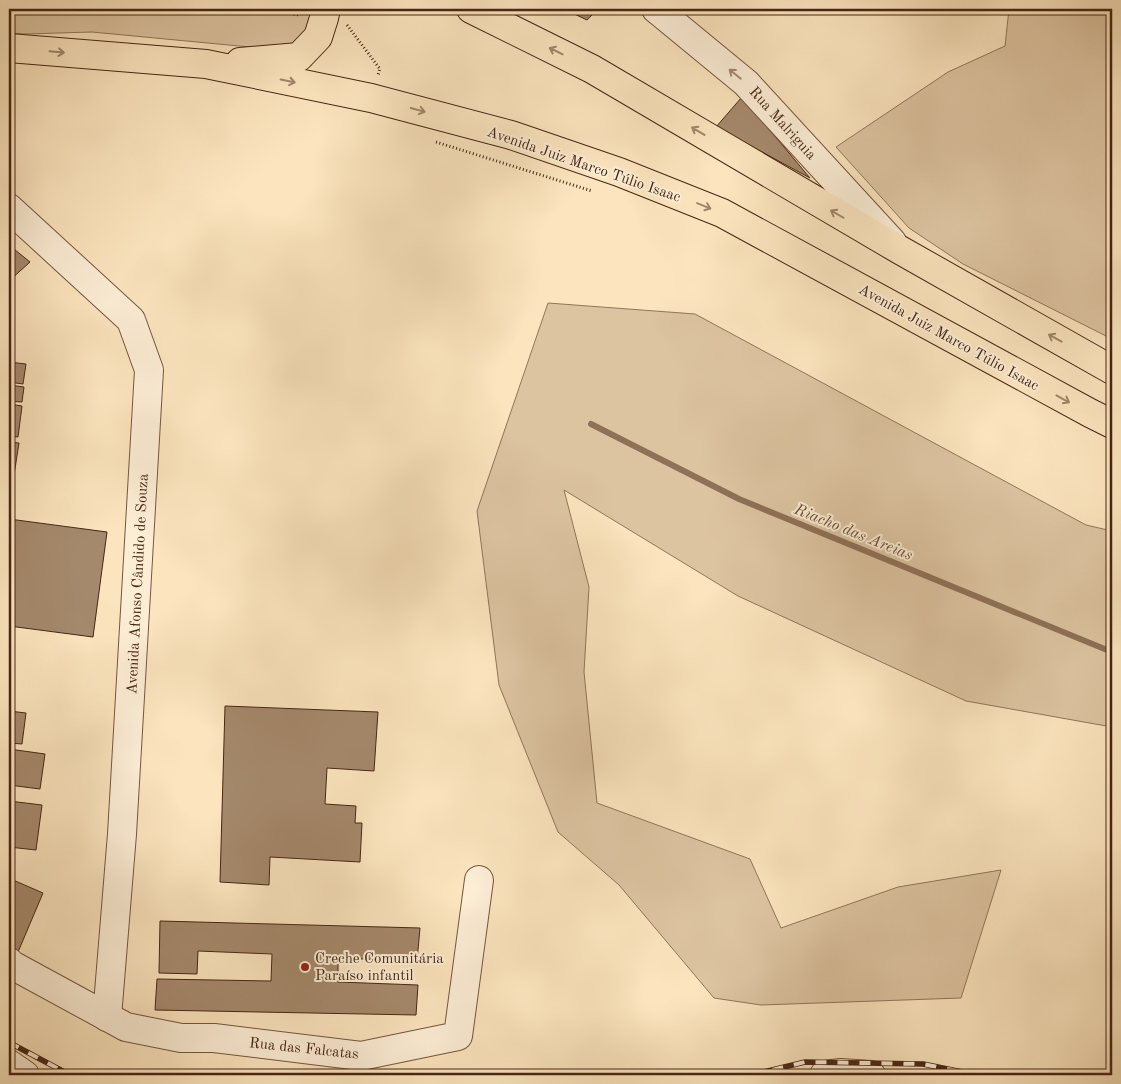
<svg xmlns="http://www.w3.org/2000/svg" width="1121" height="1084" font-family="'Old Standard TT',serif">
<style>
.green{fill:#ddc4a1;stroke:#92755a}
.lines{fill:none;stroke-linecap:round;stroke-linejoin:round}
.stream{stroke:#8f7157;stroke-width:6}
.building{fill:#a5896c;stroke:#482614}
.minor-casing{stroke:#75563e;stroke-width:30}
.major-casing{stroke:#482614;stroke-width:30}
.path{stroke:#482614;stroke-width:3;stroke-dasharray:1 2.5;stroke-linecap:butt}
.minor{stroke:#fcedd5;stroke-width:28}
.major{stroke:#fbe4be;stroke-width:28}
.rail-casing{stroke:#482614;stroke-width:5.5}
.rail{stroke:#fcedd5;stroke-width:4;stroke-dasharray:11;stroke-linecap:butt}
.oneway{stroke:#a28569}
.oneway2{stroke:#a28a74}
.poi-dot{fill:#8f2418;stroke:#fcedd5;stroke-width:2}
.labels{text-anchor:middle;stroke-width:4;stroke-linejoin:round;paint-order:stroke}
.street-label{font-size:15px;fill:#482614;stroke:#fcedd5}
.poi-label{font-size:15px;fill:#482614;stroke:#fcedd5;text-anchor:start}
.water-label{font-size:16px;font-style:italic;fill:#6b4c36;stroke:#fcedd5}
</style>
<rect width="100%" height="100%" fill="#fbe4be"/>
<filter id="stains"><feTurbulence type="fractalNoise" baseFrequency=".004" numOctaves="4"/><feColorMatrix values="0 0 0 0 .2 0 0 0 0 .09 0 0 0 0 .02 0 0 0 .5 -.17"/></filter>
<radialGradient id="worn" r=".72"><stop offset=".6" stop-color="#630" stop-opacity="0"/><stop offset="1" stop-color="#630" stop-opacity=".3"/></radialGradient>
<g class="green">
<polygon points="9,9 314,9 310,29 292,46 281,50 92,32 25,34 9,33"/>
<polygon points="1009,9 1112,9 1112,339 963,264 909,228 836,147 948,72 1005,46"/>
<polygon points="548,303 695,314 1086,525 1112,531 1112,727 966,701 738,596 564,490 589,587 584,672 597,803 750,859 781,928 898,887 1001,870 961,998 761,1005 714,998 619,885 558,832 499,685 477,511"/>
</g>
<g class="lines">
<polyline class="stream" points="591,424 739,499 1112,652"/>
</g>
<g class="building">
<polygon points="564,9 598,9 587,20"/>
<polygon points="742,97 810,178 716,127"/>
<polygon points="9,245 30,262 9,281"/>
<polygon points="9,362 26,364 23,384 9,382"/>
<polygon points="9,385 24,387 22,402 9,401"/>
<polygon points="9,404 22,406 18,437 9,436"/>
<polygon points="9,442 19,443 14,475 9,474"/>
<polygon points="9,519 107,532 93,637 9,626"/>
<polygon points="225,706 378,712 374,771 327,768 325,804 356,806 355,823 362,823 360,862 270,857 269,885 220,882"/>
<polygon points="9,711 26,713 22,744 9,743"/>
<polygon points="9,749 45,754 40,789 9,785"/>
<polygon points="9,801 42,805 36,850 9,847"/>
<polygon points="13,880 43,893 18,952 9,942 9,887"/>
<polygon points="160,921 420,928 417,961 338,958 338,982 418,985 416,1015 155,1010 157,979 271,981 272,954 198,951 197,974 159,973"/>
</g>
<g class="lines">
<g class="minor-casing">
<g id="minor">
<polyline points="656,9 746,83 892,242"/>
<polyline points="9,208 131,320 149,370 122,834 107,1017"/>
<polyline points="9,962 12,965 126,1027 181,1038 214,1038 361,1056 458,1036 479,880"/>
<polyline points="9,1064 25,1075"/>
<polyline points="824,1075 841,1073 871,1075"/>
</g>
</g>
<g class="major-casing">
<g id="major">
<polyline points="471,9 592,69 900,250 1112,370"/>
<polyline points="9,48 206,64 371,98 511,135 619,172 722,213 1090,413 1112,424"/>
<polyline points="240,62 299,57 318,37 324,18 326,9"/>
</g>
</g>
<g class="path">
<polyline points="259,9 300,15"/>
<polyline points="347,25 380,69 378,75"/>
<polyline points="436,142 592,191"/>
</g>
<use href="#minor" class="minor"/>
<use href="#major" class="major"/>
<g class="rail-casing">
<g id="rail">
<polyline points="9,1042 12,1044 70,1075"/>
<polyline points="751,1075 805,1062 923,1064 977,1075"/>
</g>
</g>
<use href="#rail" class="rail"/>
</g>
<defs><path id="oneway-shaft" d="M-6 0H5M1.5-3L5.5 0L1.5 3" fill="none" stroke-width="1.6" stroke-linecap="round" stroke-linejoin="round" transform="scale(1.25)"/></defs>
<g class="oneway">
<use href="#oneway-shaft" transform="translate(556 51) rotate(-154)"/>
<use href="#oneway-shaft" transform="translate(57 52) rotate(5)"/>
<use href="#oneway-shaft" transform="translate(288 81) rotate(12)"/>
<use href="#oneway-shaft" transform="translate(418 110) rotate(15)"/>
<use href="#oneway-shaft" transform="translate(698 131) rotate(-149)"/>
<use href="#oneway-shaft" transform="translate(704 206) rotate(22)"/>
<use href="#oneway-shaft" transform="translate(837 214) rotate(-150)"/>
<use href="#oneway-shaft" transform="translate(1055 338) rotate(-151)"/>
<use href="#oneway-shaft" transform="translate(1063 399) rotate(29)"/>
</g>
<use class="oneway2" href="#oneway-shaft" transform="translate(735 74) rotate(-141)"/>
<circle class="poi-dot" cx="305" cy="967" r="5"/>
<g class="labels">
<g class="street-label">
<text transform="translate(783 123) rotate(48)" y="5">Rua Malriguia</text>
<text transform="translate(584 164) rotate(19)" y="5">Avenida Juiz Marco Túlio Isaac</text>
<text transform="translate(949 337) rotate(29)" y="5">Avenida Juiz Marco Túlio Isaac</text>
<text transform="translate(137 584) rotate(-87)" y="5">Avenida Afonso Cândido de Souza</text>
<text transform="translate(304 1048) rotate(6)" y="5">Rua das Falcatas</text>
</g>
<g class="poi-label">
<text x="315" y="963">Creche Comunitária<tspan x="315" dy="17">Paraíso infantil</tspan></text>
</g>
<g class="water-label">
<text transform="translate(854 531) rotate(22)" y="6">Riacho das Areias</text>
</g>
</g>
<rect width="1121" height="1084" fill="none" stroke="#fbe4be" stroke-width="30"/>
<rect x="10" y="10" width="1101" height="1064" fill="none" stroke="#482614" stroke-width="2.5"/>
<rect x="15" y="15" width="1091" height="1054" fill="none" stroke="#482614"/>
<rect width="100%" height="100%" filter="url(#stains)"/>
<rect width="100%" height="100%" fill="url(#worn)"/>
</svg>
